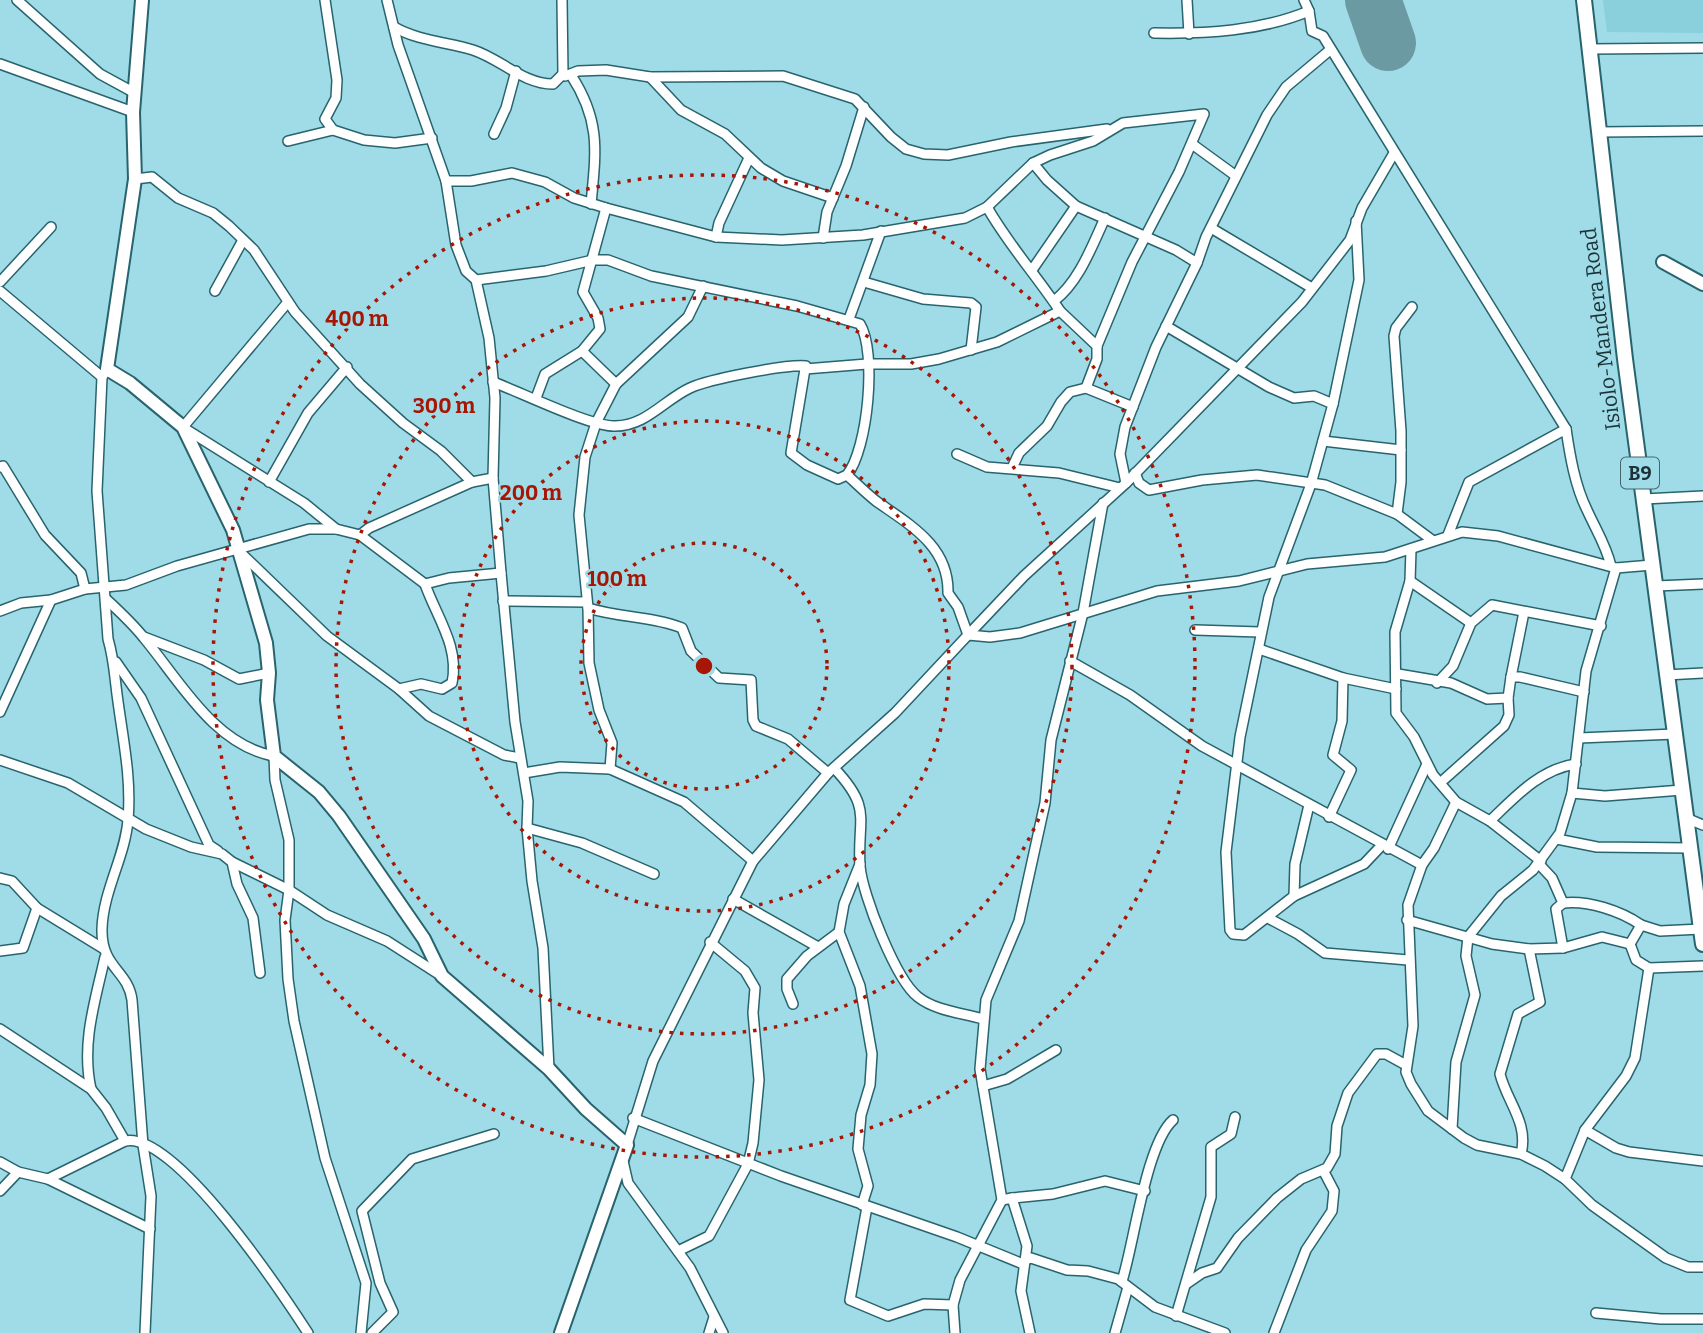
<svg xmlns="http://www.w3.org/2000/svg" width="1703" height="1333" font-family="Bitter,serif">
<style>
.built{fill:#8acfdc}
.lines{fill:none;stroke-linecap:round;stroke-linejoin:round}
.runway{stroke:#6c9aa2;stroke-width:56}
.minor-casing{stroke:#28646e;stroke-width:12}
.secondary-casing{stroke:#28646e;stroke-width:16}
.trunk-casing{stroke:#28646e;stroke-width:18}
.minor{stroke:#fff;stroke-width:9}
.secondary{stroke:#fff;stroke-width:12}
.trunk{stroke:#fff;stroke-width:14}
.ring{fill:none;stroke:#a71504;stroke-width:3.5;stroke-dasharray:3.5 7}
.labels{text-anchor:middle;stroke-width:5;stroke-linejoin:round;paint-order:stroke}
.shield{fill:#a0dce7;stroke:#43666c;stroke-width:2}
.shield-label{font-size:19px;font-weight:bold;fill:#1b3338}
.street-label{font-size:21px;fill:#1b3338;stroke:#a0dce7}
.centre{fill:#a71504;stroke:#a0dce7;stroke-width:3.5}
.ring-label{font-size:21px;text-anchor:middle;font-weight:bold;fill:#a71504;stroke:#a0dce7;stroke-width:5;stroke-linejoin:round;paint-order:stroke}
</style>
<rect width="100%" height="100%" fill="#a0dce7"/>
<polygon class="built" points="1603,0 1703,0 1703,33 1607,32"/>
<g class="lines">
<polyline class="runway" points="1373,0 1388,43"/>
<g class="minor-casing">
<g id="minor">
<polyline points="17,0 100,74 133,92"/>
<polyline points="325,0 337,80 336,98 325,119 333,130"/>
<polyline points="387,0 398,45 446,181 456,245 466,271 476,280 489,338 495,398 493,478 501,573 515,722 528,801 527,828 532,881 543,948 549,1069"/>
<polyline points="562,0 563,74"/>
<polyline points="1187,0 1189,34"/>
<polyline points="1304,0 1309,11"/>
<path d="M394,27C419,41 446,42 473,50C501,59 523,84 553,84L563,74L565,76L578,71L606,70L650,77L783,76L855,99L891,137L906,149L924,154L948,155L1011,142L1107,129"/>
<path d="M1154,33C1206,34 1261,31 1309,11L1312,31L1323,36L1566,429C1570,456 1575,486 1587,510C1596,530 1606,545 1611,566"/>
<polyline points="1591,49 1703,48"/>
<polyline points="0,64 133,112"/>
<path d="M571,75C601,121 596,151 591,204"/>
<polyline points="650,77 681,110 725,134 761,168 783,181 833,198"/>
<polyline points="1599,132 1703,131"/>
<polyline points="494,134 506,108 516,71"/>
<polyline points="288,141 333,130 364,140 395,143 432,138"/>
<polyline points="1192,144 1236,176"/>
<polyline points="1033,163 1047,180 1076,206 1176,250 1197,263"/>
<polyline points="135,179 152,177 178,198 213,213 229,226 254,250 295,312 360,384 403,423 441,451 472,482"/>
<polyline points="446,181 471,181 512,173 545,182 574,198 606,208 716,237 782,240 863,235 965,218 987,207 1033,163 1050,155 1093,141 1123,123 1204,114 1179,172 1132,262 1097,346"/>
<path d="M987,207C1008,244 1036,275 1060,311"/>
<polyline points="606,208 583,292 598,318 600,329 582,351 616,384"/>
<polyline points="1356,221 1359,280 1333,404 1311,484 1269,597 1240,737 1226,852 1230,930 1233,934 1244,935 1294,896 1364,864 1382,845"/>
<polyline points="1211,228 1312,288"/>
<polyline points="716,237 719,223 749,158"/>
<polyline points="823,238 827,212 846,166 864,107"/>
<polyline points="1032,270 1076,206"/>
<path d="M476,280L546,271L593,260H608L651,276L797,306L860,324C877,352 868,449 847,475C857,484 866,493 876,501C910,525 949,546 948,593L958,607L968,635"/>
<polyline points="0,282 51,227"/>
<polyline points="864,282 923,299 971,303 976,307 971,350"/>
<polyline points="0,291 102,377"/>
<polyline points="215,291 243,240"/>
<path d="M1054,301C1079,282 1092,246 1105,218"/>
<polyline points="849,319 881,231"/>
<polyline points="1166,326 1269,387 1294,398 1314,396 1333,404"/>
<path d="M107,369L102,377L97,491L108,639C113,656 114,669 116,686C121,731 132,774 128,820C125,857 103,891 102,929C101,968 128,970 132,1000L143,1145L151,1196L145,1333"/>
<polyline points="805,369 791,453 807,465 838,479 847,475"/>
<path d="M493,382C520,392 591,427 615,426C646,426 664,400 690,388C709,379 787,364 806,366L805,369L867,364H911L939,359L997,342L1060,311L1097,346V359L1086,388L1133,407"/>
<polyline points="536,398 545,374 582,351"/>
<polyline points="183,427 288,302"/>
<polyline points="184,428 304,503 336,529 360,535 425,584 449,578 501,573"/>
<polyline points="1323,441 1401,450"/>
<polyline points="957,454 987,467 1059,473 1120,488"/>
<polyline points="0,467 3,466 45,535 81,573 85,589"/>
<polyline points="1012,468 1019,453 1047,426 1061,402 1070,392 1086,388"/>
<polyline points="1135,473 1139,483 1149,490 1202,480 1257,475 1325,485 1397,514 1432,540"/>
<polyline points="269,482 308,413 347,367"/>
<polyline points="1126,483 1120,454 1125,427 1156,347 1197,263 1206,237 1267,115 1286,87 1330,50"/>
<polyline points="1644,499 1703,496"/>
<polyline points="1397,514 1401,482 1401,431 1394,336 1396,328 1412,307"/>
<polyline points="360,535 369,528 472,482 493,478"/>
<polyline points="1448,535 1469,482 1566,429"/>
<polyline points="1411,549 1410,581 1395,632 1396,713 1414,737 1433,775 1456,802 1490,821 1541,861"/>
<polyline points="243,555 327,636 399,689 429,716 504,755 520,758"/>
<polyline points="1410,581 1471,623"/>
<polyline points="1656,586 1703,584"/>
<path d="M106,599C119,611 133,624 144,638C180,681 214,745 274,756L275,780L289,840V890L285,920L288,979L294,1021L325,1158L366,1283L361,1333"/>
<polyline points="503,601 586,602"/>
<path d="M588,608C620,618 652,616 682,628L691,651L719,678L751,680L753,720L756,726L788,739L828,773"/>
<polyline points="0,611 21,603 51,600 85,589 126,585 177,566 309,529 336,529"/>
<polyline points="1195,630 1260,632"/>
<polyline points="968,635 1024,576 1126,483 1302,302 1350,240 1362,208 1394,153"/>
<polyline points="144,637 204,660 239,679 269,673"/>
<polyline points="1259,649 1343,678 1396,689"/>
<polyline points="1070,661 1130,695 1202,746 1422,865"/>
<polyline points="116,662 141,698 209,845 218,851"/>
<polyline points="1398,674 1451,683 1487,699 1508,698 1511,677 1520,677 1584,692"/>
<polyline points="1666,675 1703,673"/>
<polyline points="1511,677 1524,612"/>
<polyline points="1437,683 1453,666 1471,623 1492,605 1601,626"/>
<path d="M399,689L421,684L442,689L452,683C460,647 436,616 425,584"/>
<polyline points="0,712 51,600"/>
<polyline points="1579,738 1675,734"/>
<polyline points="0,760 68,783 146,829 191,847 222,854 232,862 289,890 327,915 387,941 440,975"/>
<path d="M834,768C873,809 857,818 860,866C862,894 896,980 918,997C936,1011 962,1013 983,1019"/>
<polyline points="610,769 612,743 599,710 589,663 588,608 579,515 585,457 596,423 616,384 688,317 703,286"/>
<polyline points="524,773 560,767 610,769 684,802 753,861"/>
<polyline points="1440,783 1504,726 1509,715 1508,698"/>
<polyline points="1572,793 1605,796 1682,790"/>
<polyline points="1456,802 1434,848 1422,865 1408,905 1413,1026 1406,1072 1411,1084 1428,1111 1464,1138 1477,1145 1521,1154 1545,1166 1565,1179 1592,1205 1666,1258 1688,1267 1703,1267"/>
<polyline points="1329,817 1351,770 1333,755 1342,721 1343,678"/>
<polyline points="1686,818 1703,825"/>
<path d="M1490,821C1515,797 1540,769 1576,764"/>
<polyline points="527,828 582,843 654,874"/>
<polyline points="1557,839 1597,847 1690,848"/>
<polyline points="1388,849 1427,764"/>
<polyline points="232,862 237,884 253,918 260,973"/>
<polyline points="1538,863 1552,878 1563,903 1556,909 1563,948"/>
<polyline points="860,864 844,904 839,932 860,986 872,1054 870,1085 861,1115 858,1149 868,1186 862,1205"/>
<polyline points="0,878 12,881 37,908 104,949"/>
<polyline points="1294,896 1295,864 1309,805"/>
<polyline points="733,899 818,947"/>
<path d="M1563,903C1588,900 1621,911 1641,925"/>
<polyline points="1268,918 1298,934 1325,953 1408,960"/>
<polyline points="1407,920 1492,944 1529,949 1563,948 1602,937 1630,944 1641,925 1660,931 1701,929"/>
<polyline points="1630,944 1636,960 1649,968 1703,966"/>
<polyline points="0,951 23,948 37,908"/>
<polyline points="793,1004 787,989 787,979 807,956 839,932"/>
<path d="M0,1029L91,1089L106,1108L125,1141C174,1130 282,1293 308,1333"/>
<polyline points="983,1086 1007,1079 1056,1050"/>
<path d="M91,1089C81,1044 95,1001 105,957"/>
<polyline points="633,1118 781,1176 957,1237 1023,1264"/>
<polyline points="1452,1129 1456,1062 1475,995 1466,956 1468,937 1501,896 1533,870 1560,833 1572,793 1586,671 1616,568"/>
<polyline points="1585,1130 1616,1148 1629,1152 1703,1161"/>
<polyline points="627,1145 653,1061 753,861 828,773 895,713 968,635 990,637 1020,633 1157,591 1239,581 1307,564 1385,557 1462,532 1498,536 1616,568 1652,565"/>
<path d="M1521,1154C1529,1123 1507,1102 1500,1074L1518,1014L1540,1002L1529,949"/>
<polyline points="623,1161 628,1183 690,1268 723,1333"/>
<polyline points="0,1162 18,1172 48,1179 150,1229"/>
<polyline points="48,1179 125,1141"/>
<polyline points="1565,1179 1585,1130 1626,1076 1635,1058 1649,968"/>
<polyline points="0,1191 18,1172"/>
<polyline points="1012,1198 1053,1194 1105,1181 1145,1191"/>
<polyline points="1002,1200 1012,1198 1027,1246 1021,1291 1030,1333"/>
<polyline points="867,1207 850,1300 888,1316 924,1304 953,1305"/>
<polyline points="678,1251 709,1236 748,1164 753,1143 759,1080 753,1013 755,988 745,971 710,942"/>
<polyline points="1025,1260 1031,1258 1067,1270 1088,1271 1118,1279 1155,1307 1225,1333"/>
<path d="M1122,1281C1134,1244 1146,1144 1173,1120"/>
<polyline points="1186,1284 1202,1273 1217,1268 1238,1238 1277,1198 1301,1179 1327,1168 1335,1154 1337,1126 1348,1093 1377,1054 1386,1054 1406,1065"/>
<polyline points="1596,1313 1661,1319 1703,1319"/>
<polyline points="1176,1316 1211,1197 1211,1147 1231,1134 1235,1117"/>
<polyline points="372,1333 393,1312 380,1283 362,1211 412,1159 494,1134"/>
<polyline points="709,1333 714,1317"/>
<polyline points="955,1333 953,1305 960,1280 1002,1200 980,1069 986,1000 1019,921 1045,803 1051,740 1083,613 1103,503"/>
<polyline points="1115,1333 1128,1287"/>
<polyline points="1274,1333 1306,1250 1332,1211 1334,1191 1323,1170"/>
</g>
</g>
<g class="secondary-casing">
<g id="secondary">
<polyline points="142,0 133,112 135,179 107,369 130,383 183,427 233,530 266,643 269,673 267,700 274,756 319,792 339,816 424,939 442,976 549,1069 586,1109 627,1145 561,1333"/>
<polyline points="1663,262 1703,284"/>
</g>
</g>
<g class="trunk-casing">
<polyline id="trunk" points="1584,0 1625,359 1703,944"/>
</g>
<use href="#minor" class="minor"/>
<use href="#secondary" class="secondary"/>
<use href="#trunk" class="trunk"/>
</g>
<g class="ring">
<circle cx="704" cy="666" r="123"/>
<circle cx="704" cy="666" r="245"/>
<circle cx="704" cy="666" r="368"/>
<circle cx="704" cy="666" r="491"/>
</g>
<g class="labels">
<rect class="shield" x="1621" y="457.5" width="38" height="31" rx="5"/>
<g class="shield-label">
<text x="1640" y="480">B9</text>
</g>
<g class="street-label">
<text transform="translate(1601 329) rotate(-97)" y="7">Isiolo-Mandera Road</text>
</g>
</g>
<circle cx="704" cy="666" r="10" class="centre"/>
<g class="ring-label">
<text x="357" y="326">400 m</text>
<text x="444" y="413">300 m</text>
<text x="531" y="500">200 m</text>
<text x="617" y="586">100 m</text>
</g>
</svg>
